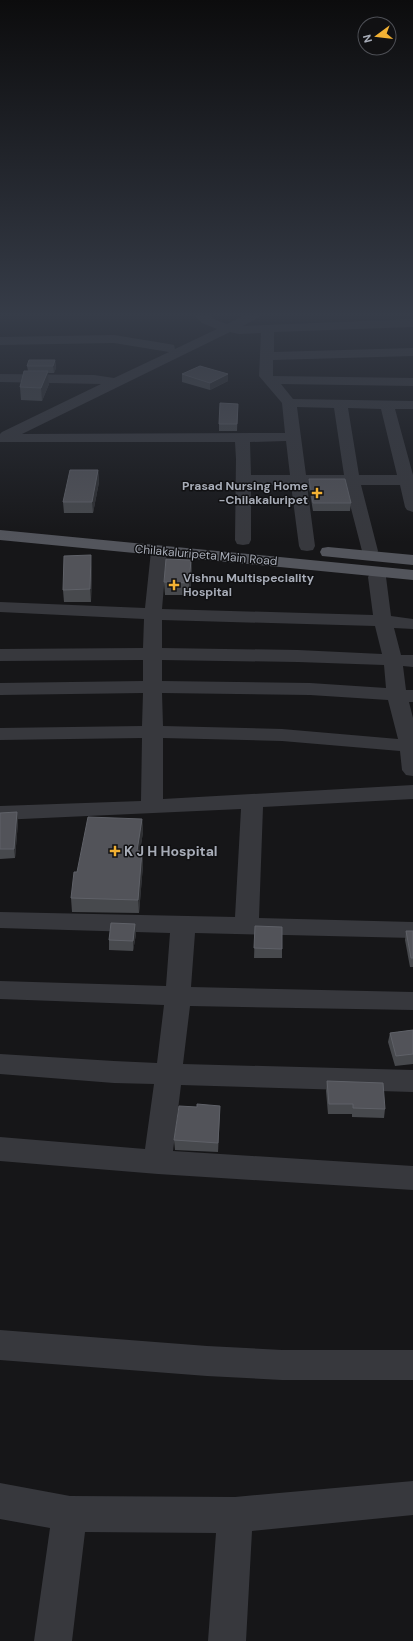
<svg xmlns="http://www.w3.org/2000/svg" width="413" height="1641" font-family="'DM Sans',sans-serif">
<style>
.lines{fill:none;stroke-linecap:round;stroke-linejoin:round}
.minor{fill:#37383d;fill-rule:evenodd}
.major{fill:#53555c;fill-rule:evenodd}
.wall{fill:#47494d}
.shaded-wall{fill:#2f3033}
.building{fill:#525359;stroke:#5f6168}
.poi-dot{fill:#f2b134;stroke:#111113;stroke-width:1.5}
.labels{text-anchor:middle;stroke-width:3;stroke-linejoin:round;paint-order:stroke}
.far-poi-label{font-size:12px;font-weight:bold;fill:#a8adb8;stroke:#111113;text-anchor:end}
.far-street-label{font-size:12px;fill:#a8adb8;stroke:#111113}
.poi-label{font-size:14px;font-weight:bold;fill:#a8adb8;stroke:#111113;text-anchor:start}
</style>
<rect width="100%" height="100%" fill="#161618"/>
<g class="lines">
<g class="minor">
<path d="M193,313H206L216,320L227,324L249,313H266L243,326L413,319V327L274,332V352L413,348V356L273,360V376L413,378V386L281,384L293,399L413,401V409H395L413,475V512L407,510L405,507L400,485H361L378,551L376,555L370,556L364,555L362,551L345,485H307L315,546L313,550L307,551L301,550L299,546L291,485H251V540L249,544L243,545L237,544L235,540L236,459L235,442H0V434L2,432L101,384L0,382V374L94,375L114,378L169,352L114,343L0,345V337L114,335L169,344L174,345L175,349L217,329L202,323ZM230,332L239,334L261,333L259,376L282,403L285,433L22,434ZM297,407L334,408L344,475H306ZM348,408L381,409L397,475H359ZM286,441L290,475H251L250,442Z"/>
<path d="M159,546L165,547L167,551L162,609L373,615L368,577L371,573L377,572L383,573L386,577L391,616L413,619V629L394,628L401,655H413V667L403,666L406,690H413V702H409L413,718V776L406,775L402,770L400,751L282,741L163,738V799L413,785V799L263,807L259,918L413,922V938L195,933L191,987L413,992V1010L190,1006L183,1064L413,1070V1092L181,1085L173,1151L413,1166V1190L158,1174L0,1161V1137L145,1149L154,1084L114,1083L0,1074V1054L114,1061L157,1063L164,1005L0,999V981L166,986L170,933L0,928V912L235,917L241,809L0,820V806L141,801L142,738L0,740V728L142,726L143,693L0,695V683L143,681V660L0,661V649L143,648L144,619L0,612V602L145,608L151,551L153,547ZM162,620L375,626L382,654L298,650L162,648ZM162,660L298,662L384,665L386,688L310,683L162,681ZM162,693L310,695L388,700L398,739L282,729L163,726Z"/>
<polygon points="0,1330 207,1346 282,1350 413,1350 413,1380 282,1380 207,1376 0,1360"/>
<polygon points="413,1481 413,1515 252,1531 246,1641 208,1641 216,1533 85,1532 72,1641 34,1641 50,1528 0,1519 0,1483 70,1496 235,1497"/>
</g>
<g class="major">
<polygon points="0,530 413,570 413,580 0,540"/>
<polygon points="328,547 413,555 413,565 322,556 320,552 322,548"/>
</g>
</g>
<g class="wall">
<polygon points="55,360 56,368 54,373 48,373 49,384 42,401 21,400 20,387 28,371 27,366"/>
<polygon points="182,374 228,381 210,390 182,382"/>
<polygon points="238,404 237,431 219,431 219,424"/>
<polygon points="98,470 99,482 93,513 64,513 63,502"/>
<polygon points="309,479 351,503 350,511 313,511 309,487"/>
<polygon points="191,560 192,572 190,595 165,595 164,582"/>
<polygon points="92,567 91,602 64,602 63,590"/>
<polygon points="17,812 18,822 15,858 0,859 0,813"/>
<polygon points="142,819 143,832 140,851 142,851 143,865 139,913 72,912 71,898 77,872"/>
<polygon points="135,924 136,934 133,951 109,950 109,940"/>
<polygon points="255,926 282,949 282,958 254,958"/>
<polygon points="406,931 413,931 413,967 410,967 405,940"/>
<polygon points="413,1030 413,1064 395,1066 388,1042 390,1033"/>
<polygon points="327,1081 385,1109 384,1118 352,1117 352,1114 328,1114 326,1091"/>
<polygon points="220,1106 218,1152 175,1150 174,1140 197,1107"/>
</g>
<g class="shaded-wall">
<polygon points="55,360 56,368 54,373 53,366"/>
<polygon points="48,371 49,384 42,401 41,388"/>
<polygon points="228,374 228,381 210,390 210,383"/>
<polygon points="98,470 99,482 93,513 92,502"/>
<polygon points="91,555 92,567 91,602 90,589"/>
<polygon points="191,560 192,572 190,595 189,583"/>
<polygon points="17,812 18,822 15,858 14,849"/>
<polygon points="142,819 143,832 138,864 137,851"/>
<polygon points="142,851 143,865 139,913 138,900"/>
<polygon points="135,924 136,934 133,951 133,941"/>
<polygon points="220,1106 220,1115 218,1152 218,1143"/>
</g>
<g class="building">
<polygon points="29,360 55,360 53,366 27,366"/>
<polygon points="200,366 228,374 210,383 182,374"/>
<polygon points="24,371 48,371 41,388 20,387"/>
<polygon points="220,403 238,404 237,424 219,424"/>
<polygon points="70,470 98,470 92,502 63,502"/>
<polygon points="309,479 345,479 351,503 313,503"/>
<polygon points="91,555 90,589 63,590 64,556"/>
<polygon points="166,559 191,560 189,583 164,582"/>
<polygon points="17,812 14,849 0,849 0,813"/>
<polygon points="88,817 142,819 137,851 142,851 138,900 71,898 74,872 77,872"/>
<polygon points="111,923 135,924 133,941 109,940"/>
<polygon points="255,926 282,927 282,949 254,948"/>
<polygon points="406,931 413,931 413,958 411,958"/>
<polygon points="413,1030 413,1054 396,1056 390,1033"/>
<polygon points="327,1081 383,1083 385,1109 353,1108 353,1104 329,1104"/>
<polygon points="197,1104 220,1106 218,1143 174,1140 179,1106 197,1107"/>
</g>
<linearGradient id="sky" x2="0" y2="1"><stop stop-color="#0c0c0d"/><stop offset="0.58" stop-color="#363c48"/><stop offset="1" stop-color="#363c48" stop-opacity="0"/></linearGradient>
<rect width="413" height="543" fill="url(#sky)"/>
<g class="poi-dot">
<path d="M315 487h4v4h4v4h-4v4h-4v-4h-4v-4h4z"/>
<path d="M172 579h4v4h4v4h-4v4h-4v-4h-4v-4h4z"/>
<path d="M113 845h4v4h4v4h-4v4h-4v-4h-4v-4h4z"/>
</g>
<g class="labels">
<g class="far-poi-label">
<text x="308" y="490">Prasad Nursing Home<tspan x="308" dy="14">-Chilakaluripet</tspan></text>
<text x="183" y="582" text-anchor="start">Vishnu Multispeciality<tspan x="183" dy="14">Hospital</tspan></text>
</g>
<g class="far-street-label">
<text transform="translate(206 555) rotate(5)" y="4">Chilakaluripeta Main Road</text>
</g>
<g class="poi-label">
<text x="124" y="856">K J H Hospital</text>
</g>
</g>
<g transform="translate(377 36) rotate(255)"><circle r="19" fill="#111113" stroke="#4d4f55"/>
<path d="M0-3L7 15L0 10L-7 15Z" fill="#f2b134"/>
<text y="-6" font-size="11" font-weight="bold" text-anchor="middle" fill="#a8adb8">N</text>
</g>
</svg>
